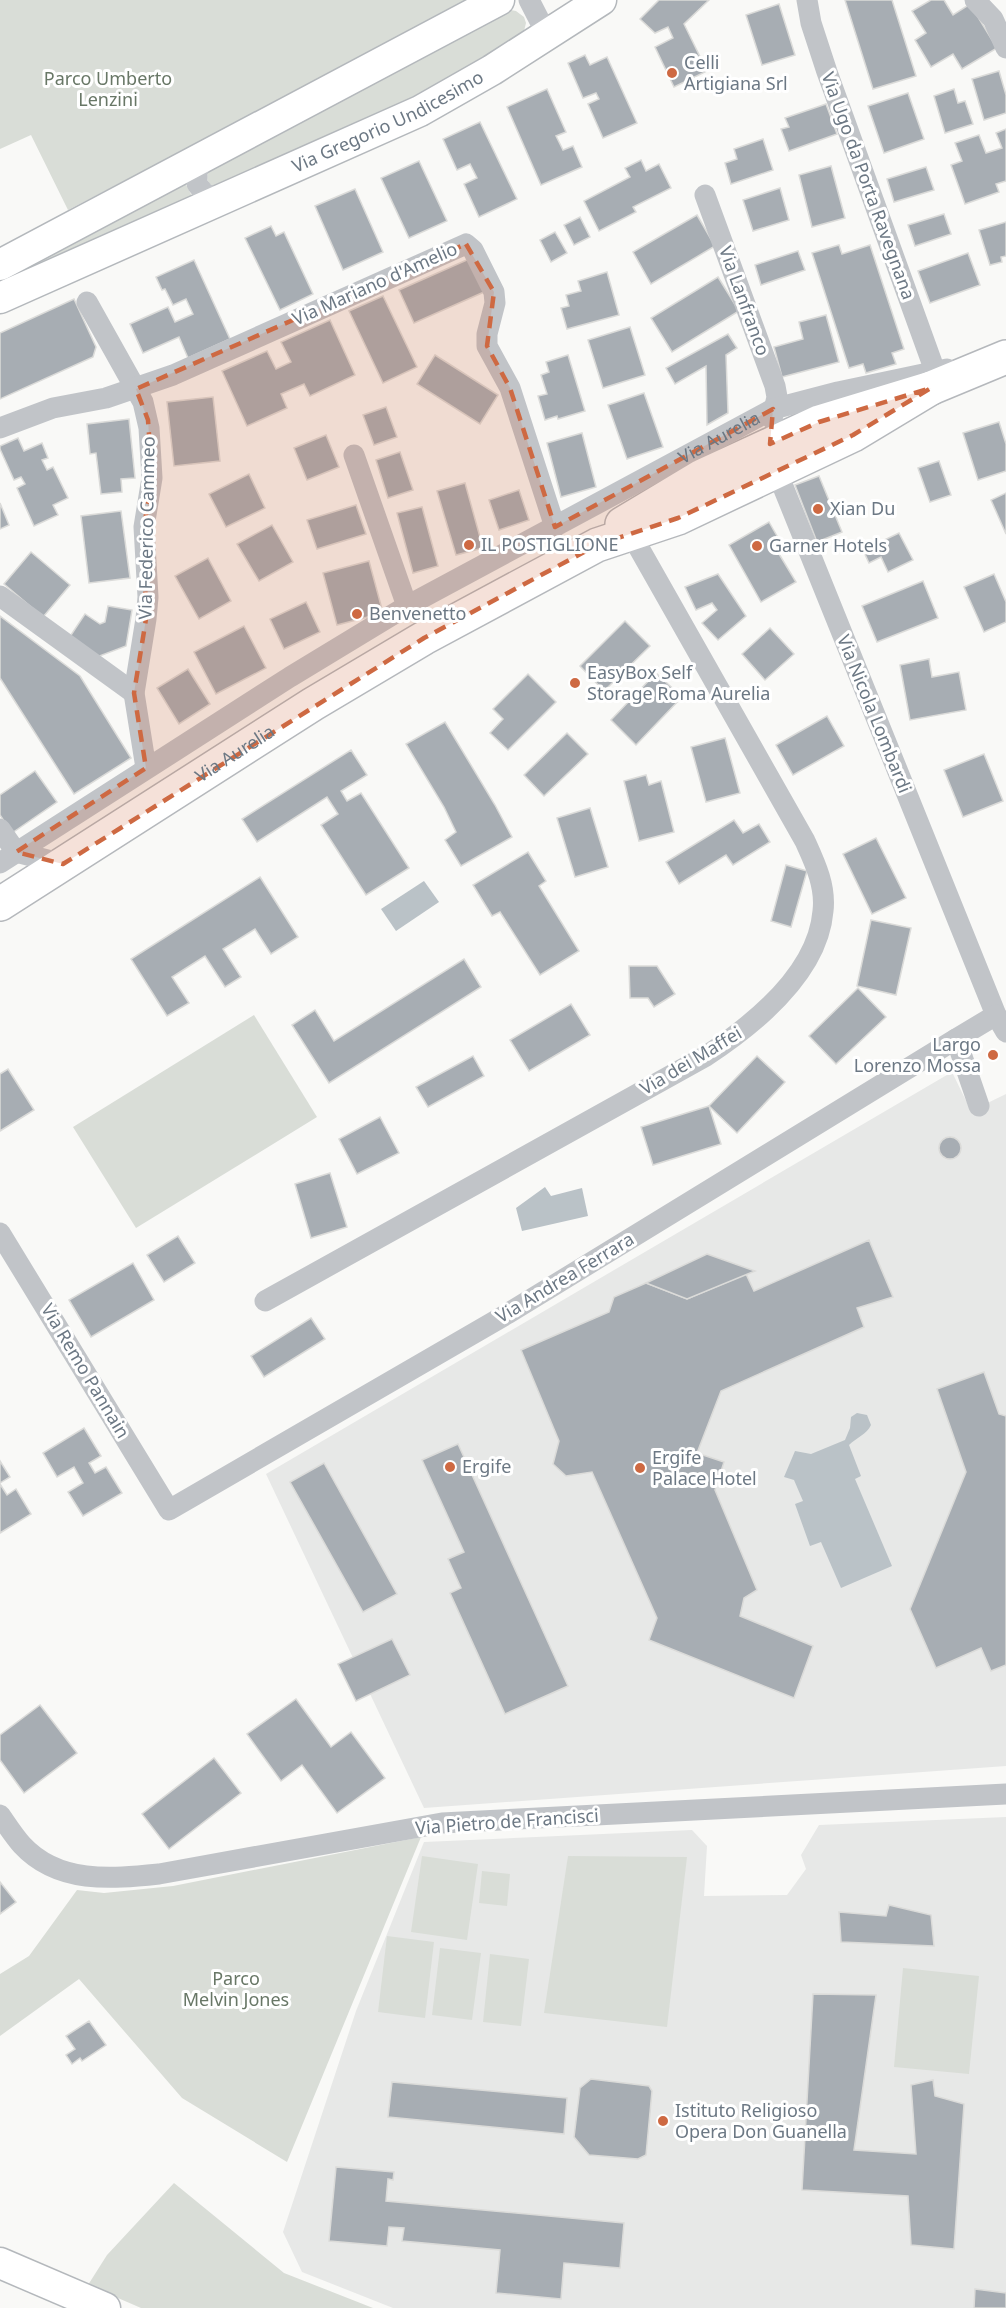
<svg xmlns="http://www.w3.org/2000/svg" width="1006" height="2308" font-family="'Noto Sans',sans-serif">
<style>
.built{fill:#e7e8e7}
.green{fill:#d9ddd7}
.water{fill:#bac2c7}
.building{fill:#a7adb3;stroke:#dbdbd9;stroke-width:1.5}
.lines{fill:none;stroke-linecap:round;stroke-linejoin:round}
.secondary-casing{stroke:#b4b8bc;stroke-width:33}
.primary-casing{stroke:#b5b8bc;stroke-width:36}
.street{stroke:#c1c4c8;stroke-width:21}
.secondary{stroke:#fff;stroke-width:30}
.primary{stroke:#fff;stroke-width:33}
.marked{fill:#ce6942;fill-opacity:0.2;stroke:#ce6942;stroke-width:4.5;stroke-dasharray:12 8;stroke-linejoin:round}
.poi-dot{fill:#ce6942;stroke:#fff;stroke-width:2}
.labels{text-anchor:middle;stroke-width:6;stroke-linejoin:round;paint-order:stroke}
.poi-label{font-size:18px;fill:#6c7884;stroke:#fff;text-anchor:start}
.park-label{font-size:18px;fill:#687766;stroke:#fff}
.street-label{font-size:18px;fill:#6c7884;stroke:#fff}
</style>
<rect width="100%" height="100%" fill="#f9f9f7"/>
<g class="built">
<polygon points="952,1072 971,1111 1006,1094 1006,1766 424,1808 266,1474"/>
<polygon points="1006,1817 1006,2308 393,2308 302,2272 283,2232 356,2011 424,1842 692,1830 707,1846 704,1896 787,1895 806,1869 801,1855 819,1825"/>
</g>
<g class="green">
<polygon points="0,0 474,0 68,210 31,135 0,149"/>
<path d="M505,9L516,11L524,17L526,23L523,35L473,72L234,186H212C204,179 208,172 211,163Z"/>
<polygon points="184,181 193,198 0,288 0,273"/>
<polygon points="254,1015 317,1117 136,1228 73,1127"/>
<polygon points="421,1837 287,2162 182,2098 79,1979 0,2036 0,1974 29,1956 77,1890 104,1893 173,1886"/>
<polygon points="422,1856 478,1864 467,1940 411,1932"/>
<polygon points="568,1856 687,1857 667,2027 544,2013"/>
<polygon points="482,1871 510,1874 507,1906 479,1903"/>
<polygon points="387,1936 434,1942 425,2018 378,2012"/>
<polygon points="440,1948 481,1953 472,2020 432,2015"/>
<polygon points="490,1954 529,1959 521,2026 483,2022"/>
<polygon points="903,1968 979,1976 969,2074 894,2067"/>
<polygon points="174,2183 284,2273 373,2308 141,2308 88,2285 107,2255"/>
</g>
<g class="water">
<polygon points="424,881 439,902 396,931 381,909"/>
<polygon points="545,1187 551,1196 582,1188 588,1216 522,1231 516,1208"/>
<path d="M857,1413L867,1415L871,1425C867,1434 856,1438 849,1445L861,1476L855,1479L892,1566L841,1588L821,1542L810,1546L795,1504L803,1501L794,1480L784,1477L795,1451L811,1454L845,1440L850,1428L851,1417Z"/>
</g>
<g class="building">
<polygon points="659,0 709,0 684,24 707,71 674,87 655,47 673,38 668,27 655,33 640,19"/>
<polygon points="845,0 892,0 916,76 873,89"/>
<polygon points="931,0 944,0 953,15 970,4 997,48 962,69 953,54 931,67 915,40 926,33 912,11"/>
<polygon points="779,4 795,55 762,65 746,15"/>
<polygon points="585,55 590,65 607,57 637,123 603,138 588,104 599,99 596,93 583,98 568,63"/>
<polygon points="999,71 1006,95 1006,113 984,120 972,79"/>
<polygon points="547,89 566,132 556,136 563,150 573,146 582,167 541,185 507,107"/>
<polygon points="954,89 958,103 965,101 973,124 945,133 934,96"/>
<polygon points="908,93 924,139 884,153 868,106"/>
<polygon points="826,104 837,134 789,151 781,129 789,127 785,118"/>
<polygon points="480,122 517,199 479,217 464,184 477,178 470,164 457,170 443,139"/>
<polygon points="1006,129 1006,181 996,184 999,192 965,204 951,165 962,161 955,143 979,135 986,153 1002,148 996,133"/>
<polygon points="763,139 773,170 731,184 725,163 737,159 734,149"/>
<polygon points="641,160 646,171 659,164 671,188 633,207 636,212 599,231 584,201 630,177 625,168"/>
<polygon points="419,161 447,221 409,238 381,178"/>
<polygon points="831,166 845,218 812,227 799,175"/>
<polygon points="926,167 934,190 894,202 887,179"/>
<polygon points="780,188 789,220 753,231 743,200"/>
<polygon points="355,189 383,252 343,270 315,206"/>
<polygon points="944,214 951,234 915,246 908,225"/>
<polygon points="697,215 715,246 651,284 633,252"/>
<polygon points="580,217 590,237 574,245 564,225"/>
<polygon points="1006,222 1006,256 1001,257 1002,262 990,265 979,230"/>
<polygon points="271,226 276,236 284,232 313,294 280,310 245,238"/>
<polygon points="555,232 567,253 551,262 540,240"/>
<polygon points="839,245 842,254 870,245 904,349 892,353 896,364 866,373 863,364 849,368 812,253"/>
<polygon points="798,251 805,270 761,285 755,265"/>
<polygon points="968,253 980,285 930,303 918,271"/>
<polygon points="469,259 484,292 414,323 399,290"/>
<polygon points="194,260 230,339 188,358 179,337 143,353 130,324 168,307 175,322 193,314 186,299 173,305 165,289 162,290 156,277"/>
<polygon points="607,272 619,315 567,329 561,308 569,306 566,295 581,291 578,281"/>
<polygon points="718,277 739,311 672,352 651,318"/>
<polygon points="383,296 417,367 383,383 349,311"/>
<polygon points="74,299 96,347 93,357 0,399 0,333"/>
<polygon points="826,315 839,362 782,377 774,347 803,339 799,322"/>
<polygon points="330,320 355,375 310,396 304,384 281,394 287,408 247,426 222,371 267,351 276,369 291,362 281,342"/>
<polygon points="630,327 645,375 603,388 588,340"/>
<polygon points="728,334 737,348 726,355 728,413 707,425 706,366 675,384 666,368"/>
<polygon points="435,355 498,395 480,424 417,384"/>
<polygon points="568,355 585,411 558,419 557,416 545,420 538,396 547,394 541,375 549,372 546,362"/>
<polygon points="644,393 663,447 627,459 608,405"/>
<polygon points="213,397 220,461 174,466 167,402"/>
<polygon points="386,407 397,437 374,445 363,415"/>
<polygon points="129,419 135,478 121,479 122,492 101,494 96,453 90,454 87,424"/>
<polygon points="999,422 1006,444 1006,471 978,480 963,433"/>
<polygon points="582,433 596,487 561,497 547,443"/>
<polygon points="326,435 339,467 307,480 294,448"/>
<polygon points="18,438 24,451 42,443 48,458 42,460 47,470 53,467 68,498 53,505 58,515 34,526 17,488 25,484 21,477 14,480 0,449 0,446"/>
<polygon points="400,452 413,490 388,498 376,460"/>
<polygon points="939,461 951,495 930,502 918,468"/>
<polygon points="249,474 265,508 226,527 209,494"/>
<polygon points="819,476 842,532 817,542 795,485"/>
<polygon points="465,483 483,548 456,555 437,491"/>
<polygon points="519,490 529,520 499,530 489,500"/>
<polygon points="1006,493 1006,534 991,500"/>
<polygon points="0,503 9,525 0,529"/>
<polygon points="356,505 366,534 317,549 307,520"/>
<polygon points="422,507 438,566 413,573 397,513"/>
<polygon points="121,511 130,578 89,583 81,516"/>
<polygon points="769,522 785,550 779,554 796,582 761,602 729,545"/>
<polygon points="272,525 293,562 259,581 237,544"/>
<polygon points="899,533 913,560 888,572 881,557 869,563 863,550"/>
<polygon points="31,552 70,585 43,617 4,584"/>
<polygon points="208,558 231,601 199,619 175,576"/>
<polygon points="369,561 383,613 337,625 323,573"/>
<polygon points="718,574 746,616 718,640 702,623 717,610 712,603 696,610 685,587"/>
<polygon points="994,574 1006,602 1006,622 984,632 964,587"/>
<polygon points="923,581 938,618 877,642 862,606"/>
<polygon points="306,602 320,632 284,649 270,619"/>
<polygon points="108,606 132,610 126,646 97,657 69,638 85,614 100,624 105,622"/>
<polygon points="0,616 80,676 131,758 74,794 0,678"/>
<polygon points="625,621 650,646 604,691 580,666"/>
<polygon points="244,626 266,668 216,694 194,652"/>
<polygon points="770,628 794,654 765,680 742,654"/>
<polygon points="929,659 932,677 959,672 966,710 910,720 900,665"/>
<polygon points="188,669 210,704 179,724 157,688"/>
<polygon points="656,673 682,697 636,745 611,720"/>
<polygon points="528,674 556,702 508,750 490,733 503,719 493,709"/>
<polygon points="827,716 844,746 793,775 776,745"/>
<polygon points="445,722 495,805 512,837 461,866 445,840 456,832 444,807 406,744"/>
<polygon points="567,733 588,754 544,796 524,775"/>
<polygon points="725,738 740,793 706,802 691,747"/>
<polygon points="351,750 367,775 341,791 347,801 361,793 409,868 366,895 321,825 338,814 327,797 257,842 242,819"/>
<polygon points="984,754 1003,801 963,817 944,770"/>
<polygon points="35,771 57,802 12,833 0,815 0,795"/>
<polygon points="646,775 649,785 661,781 674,832 639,841 624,781"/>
<polygon points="590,808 608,867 575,877 557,818"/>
<polygon points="734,820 743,833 759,824 770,842 733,865 726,855 679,884 666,862"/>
<polygon points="876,838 906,898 872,914 843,854"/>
<polygon points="528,852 546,881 539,886 579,951 540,975 500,912 492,916 473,885"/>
<polygon points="786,865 807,871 791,927 771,921"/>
<polygon points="260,877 298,937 271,954 255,929 223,949 241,977 225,987 205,956 172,977 189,1003 167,1016 131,959"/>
<polygon points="871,920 911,928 896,995 857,986"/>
<polygon points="464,959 481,987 329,1083 292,1025 315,1010 334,1041"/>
<polygon points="629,966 657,966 675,994 654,1007 648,998 630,998"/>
<polygon points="858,988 886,1017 836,1064 809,1036"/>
<polygon points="571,1004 590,1035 529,1071 510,1040"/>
<polygon points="473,1056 484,1076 428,1107 416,1087"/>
<polygon points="757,1056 785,1082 737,1133 709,1106"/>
<polygon points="8,1069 34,1110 0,1131 0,1074"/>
<polygon points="709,1106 721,1144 653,1165 641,1127"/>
<polygon points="380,1117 399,1153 357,1174 339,1139"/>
<circle cx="950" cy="1148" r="11"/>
<polygon points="330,1173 347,1227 311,1238 295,1184"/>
<polygon points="178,1236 195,1263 164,1282 147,1255"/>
<polygon points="869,1240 893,1297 857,1308 864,1327 721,1391 697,1453 724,1462 715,1490 757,1590 744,1598 740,1616 813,1646 794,1698 649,1640 657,1618 592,1472 566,1476 553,1464 559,1441 521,1350 609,1312 614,1297 646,1283 687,1299 746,1274 754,1291"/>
<polygon points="707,1254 755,1271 687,1299 646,1283"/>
<polygon points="133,1263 154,1300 91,1337 69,1300"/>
<polygon points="311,1318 325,1339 264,1377 251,1356"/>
<polygon points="984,1372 999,1414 1006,1416 1006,1665 991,1671 981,1648 936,1668 910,1609 966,1472 937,1389"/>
<polygon points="84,1428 101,1456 89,1463 95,1473 106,1467 122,1493 83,1516 68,1492 83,1483 74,1467 57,1477 43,1453"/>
<polygon points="458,1444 568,1686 505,1714 450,1593 461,1588 448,1559 464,1552 422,1460"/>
<polygon points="0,1461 10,1477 0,1483"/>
<polygon points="324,1463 397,1594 363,1612 290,1482"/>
<polygon points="0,1484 7,1495 16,1489 31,1514 0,1533"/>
<polygon points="392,1639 410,1675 356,1701 338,1664"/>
<polygon points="296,1699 331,1747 351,1732 385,1778 337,1813 302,1765 281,1781 247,1734"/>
<polygon points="40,1705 77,1753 24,1793 0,1760 0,1735"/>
<polygon points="214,1758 241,1793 169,1849 142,1814"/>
<polygon points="0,1882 16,1902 0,1914"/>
<polygon points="889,1905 931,1915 934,1946 841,1942 839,1912 886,1916"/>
<polygon points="813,1994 876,1995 854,2150 916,2154 911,2085 933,2080 935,2096 964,2104 954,2249 911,2245 908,2196 802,2190"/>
<polygon points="89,2021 106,2045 82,2061 80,2058 72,2064 66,2055 75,2049 66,2036"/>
<polygon points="591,2079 649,2086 652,2091 646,2155 638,2159 589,2155 574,2137 580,2088"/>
<polygon points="392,2082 567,2098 564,2134 388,2117"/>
<polygon points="336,2167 394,2172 393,2180 388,2179 386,2201 624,2223 620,2268 564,2263 561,2299 496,2293 500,2250 402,2241 404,2228 389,2227 387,2246 329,2241"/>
<polygon points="975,2289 1006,2293 1006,2308 974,2308"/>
</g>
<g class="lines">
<g class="secondary-casing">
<g id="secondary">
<polyline points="0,265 499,0"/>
<path id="s2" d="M0,298L420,111L492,70L601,0"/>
<polyline points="0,2263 105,2308"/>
</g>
</g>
<g class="primary-casing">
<g id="primary">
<polyline points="622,524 702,476 819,422 931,388 1006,357"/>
<path id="s3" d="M0,904L313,704L424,638L597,545L678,518L853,435L931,388"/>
</g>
</g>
<g class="street">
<polyline points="529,0 547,35"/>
<polyline points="807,0 811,23 827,72 935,371"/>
<polyline points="975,0 993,19 1006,48"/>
<polyline points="204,156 197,172 197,184 205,194 222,200"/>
<polyline points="705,195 775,386 777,397 772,419"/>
<polyline points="87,302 143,402 149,428 152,478 144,527 148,597 146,619 134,693 146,768"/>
<polyline points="0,428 53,408 106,398 173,375 466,244 473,250 494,292 495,303 487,334 487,346 510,388 555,527"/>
<polyline points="354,455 407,606"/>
<polyline points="773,462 996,1015"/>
<polyline points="0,596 134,693"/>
<polyline points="0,829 16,852 63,864"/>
<path id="s1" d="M0,863L290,677L407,606L773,409L838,392L947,369"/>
<polyline points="979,1106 956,1039 996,1015 1006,1032"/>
<polyline points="0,1233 169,1510 507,1314 956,1039"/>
<path d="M265,1301L706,1056C753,1025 818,973 823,911C826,886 815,863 805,841L631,534"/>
<path d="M0,1815C7,1825 14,1836 22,1845C58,1884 111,1879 159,1874L442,1823L1006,1794"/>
</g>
<use href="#secondary" class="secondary"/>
<use href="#primary" class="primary"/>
</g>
<path class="marked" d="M466,244L494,292L487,346L510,388L555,527L773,409L770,444L819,422L931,388L853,435L678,518L597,545L424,638L63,864L16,852L146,768L134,693L146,619L144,527L152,478L148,420L136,389Z"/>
<g class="poi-dot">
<circle cx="672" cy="73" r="6"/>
<circle cx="818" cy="509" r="6"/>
<circle cx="469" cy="545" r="6"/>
<circle cx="757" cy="546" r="6"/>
<circle cx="357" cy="614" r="6"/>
<circle cx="575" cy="683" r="6"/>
<circle cx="993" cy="1055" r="6"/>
<circle cx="450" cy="1467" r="6"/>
<circle cx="640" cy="1468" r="6"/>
<circle cx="663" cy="2121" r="6"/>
</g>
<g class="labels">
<g class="poi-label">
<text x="684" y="69">Celli<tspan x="684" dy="21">Artigiana Srl</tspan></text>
<text x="830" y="515">Xian Du</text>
<text x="481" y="551">IL POSTIGLIONE</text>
<text x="769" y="552">Garner Hotels</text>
<text x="369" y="620">Benvenetto</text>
<text x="587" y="679">EasyBox Self<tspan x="587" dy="21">Storage Roma Aurelia</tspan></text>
<text x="981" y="1051" text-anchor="end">Largo<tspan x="981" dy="21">Lorenzo Mossa</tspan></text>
<text x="652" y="1464">Ergife<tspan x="652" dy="21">Palace Hotel</tspan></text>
<text x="462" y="1473">Ergife</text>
<text x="675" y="2117">Istituto Religioso<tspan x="675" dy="21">Opera Don Guanella</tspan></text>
</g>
<g class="park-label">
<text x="108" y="85">Parco Umberto<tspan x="108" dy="21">Lenzini</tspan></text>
<text x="236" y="1985">Parco<tspan x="236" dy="21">Melvin Jones</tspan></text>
</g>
<g class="street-label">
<text dy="6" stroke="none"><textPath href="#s2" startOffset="426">Via Gregorio Undicesimo</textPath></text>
<text transform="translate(868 186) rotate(70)" y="6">Via Ugo da Porta Ravegnana</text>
<text transform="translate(375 284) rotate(-24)" y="6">Via Mariano d'Amelio</text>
<text transform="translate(744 301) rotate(70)" y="6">Via Lanfranco</text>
<text dy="6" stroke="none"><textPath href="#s1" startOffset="836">Via Aurelia</textPath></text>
<text transform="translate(147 528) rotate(-89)" y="6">Via Federico Cammeo</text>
<text transform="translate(874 714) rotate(68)" y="6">Via Nicola Lombardi</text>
<text dy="6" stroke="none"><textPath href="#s3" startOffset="279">Via Aurelia</textPath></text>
<text transform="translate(691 1061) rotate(-31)" y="6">Via dei Maffei</text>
<text transform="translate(565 1278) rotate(-31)" y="6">Via Andrea Ferrara</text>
<text transform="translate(85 1371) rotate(59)" y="6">Via Remo Pannain</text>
<text transform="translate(507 1822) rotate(-4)" y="6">Via Pietro de Francisci</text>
</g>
</g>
</svg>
